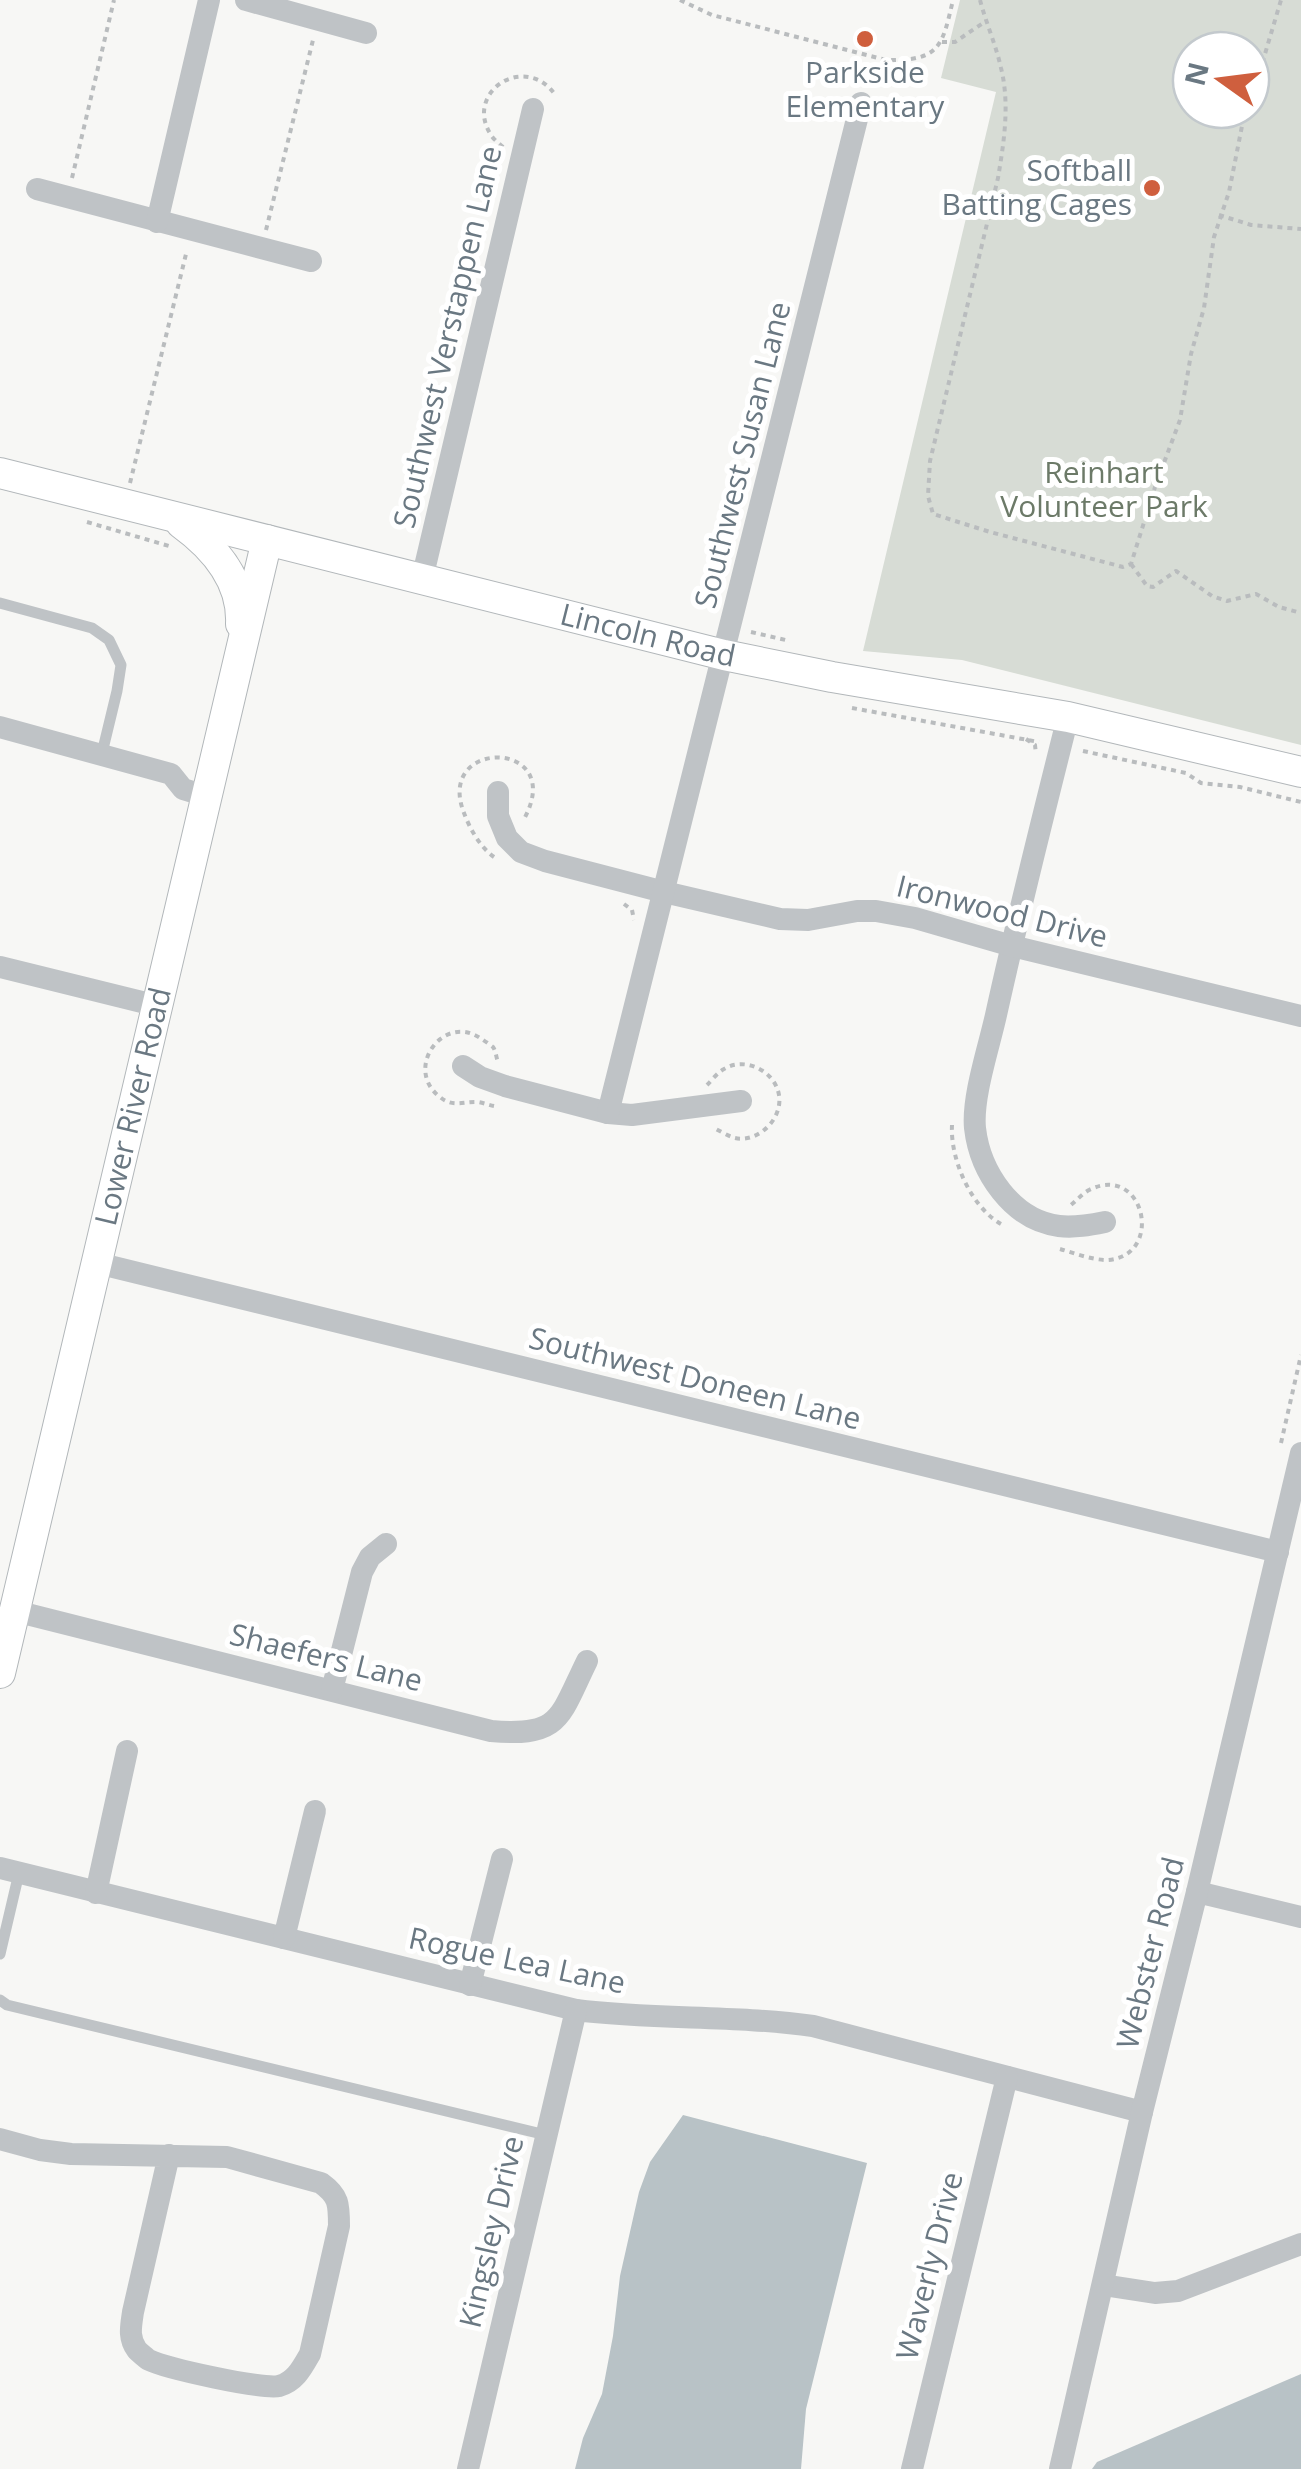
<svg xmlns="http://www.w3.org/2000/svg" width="1301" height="2469" font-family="'Open Sans',sans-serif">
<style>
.green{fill:#d7dcd5;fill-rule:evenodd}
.water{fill:#b8c2c6}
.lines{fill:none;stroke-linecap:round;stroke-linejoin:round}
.secondary-casing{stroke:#b2b7ba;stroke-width:32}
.path{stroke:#b9bcbe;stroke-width:4;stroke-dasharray:5 5;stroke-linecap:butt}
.lane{stroke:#bfc3c6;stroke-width:11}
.street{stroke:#bfc3c6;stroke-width:22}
.secondary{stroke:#fff;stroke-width:30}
.poi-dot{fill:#cf5f3e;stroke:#fff;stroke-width:4}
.labels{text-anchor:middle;stroke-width:10;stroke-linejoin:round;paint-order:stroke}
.poi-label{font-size:30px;fill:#6a7882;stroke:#fff}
.street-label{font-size:30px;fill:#6a7882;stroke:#fff}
.park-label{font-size:30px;fill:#6c7a68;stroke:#fff}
</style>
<rect width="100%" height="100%" fill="#f7f7f5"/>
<path class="green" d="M960,0H1301V745L962,660L863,651L996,92L941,78ZM1251,50V110H1191V50Z"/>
<g class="water">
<polygon points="683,2115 867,2163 806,2409 801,2469 575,2469 583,2438 602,2394 613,2336 620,2276 639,2192 650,2162"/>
<polygon points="1301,2374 1301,2469 1092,2469 1097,2462"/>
</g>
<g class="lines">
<g class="secondary-casing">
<g id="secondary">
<path id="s1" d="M0,473L724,655L832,677L1068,717L1301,772"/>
<path d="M181,523C214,547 243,580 241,624"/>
<path id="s2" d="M0,1673L267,540"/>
</g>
</g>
<g class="path">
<path d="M680,0L712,15L886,60C940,61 942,47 953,0"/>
<path d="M980,0C986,23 996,45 1001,68C1010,104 1004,142 998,178L930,461L928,496L933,514L990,532L1123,567L1131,564L1156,484L1180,420L1191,354L1204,308L1214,237L1229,192L1243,121L1247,110"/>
<polyline points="942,42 955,42 986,21"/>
<polyline points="1251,101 1281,0"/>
<path d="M503,147C499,143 494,140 491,135C463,92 526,51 556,96"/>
<polyline points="72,178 114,0"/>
<polyline points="1219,215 1251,225 1301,229"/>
<polyline points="266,230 313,40"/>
<polyline points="130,483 187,250"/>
<polyline points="87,522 169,546"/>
<polyline points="1131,564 1147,586 1153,587 1176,571 1212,596 1227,601 1256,594 1279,607 1301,613"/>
<polyline points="751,632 790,641"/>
<polyline points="852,708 1039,742"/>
<polyline points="1026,739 1035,745 1036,754"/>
<polyline points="1083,751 1186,773 1201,783 1240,787 1301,802"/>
<path d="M494,857C480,847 470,829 464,813C434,737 568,739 524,819"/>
<polyline points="624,904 632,910 634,920"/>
<path d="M707,1085C712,1080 718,1072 724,1069C745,1056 775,1071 779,1095C783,1119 758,1143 735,1138C728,1136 720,1131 714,1128"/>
<path d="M494,1106C489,1105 484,1103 478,1102C464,1101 453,1108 440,1097C403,1069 443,1013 480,1038C482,1039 492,1046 493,1047C496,1051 496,1057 498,1062"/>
<path d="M952,1125C950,1159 971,1207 1001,1224"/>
<path d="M1060,1249C1074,1253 1092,1260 1107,1260C1165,1257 1145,1162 1089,1190C1082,1194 1077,1200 1071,1205"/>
<polyline points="1281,1443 1301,1355"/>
</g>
<g class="lane">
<polyline points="0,603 92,628 109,640 121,665 117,691 102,753"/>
<polyline points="0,1954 19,1873"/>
<polyline points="0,2000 7,2005 546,2135"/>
</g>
<g class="street">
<polyline points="246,0 366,33"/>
<polyline points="37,189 311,261"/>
<polyline points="157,222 209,0"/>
<polyline points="422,579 533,109"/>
<path d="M1068,717C1043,816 1018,915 996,1015C989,1047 972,1097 975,1128C980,1172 1012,1220 1059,1226C1074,1228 1090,1225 1105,1222"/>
<polyline points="0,727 171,774 183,789 206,796"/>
<polyline points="498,792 498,816 507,838 521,852 545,861 664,892 780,919 808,920 857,911 876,911 915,918 1012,946 1301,1016"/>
<polyline points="0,967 158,1006"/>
<polyline points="463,1066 480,1077 505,1086 608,1113 632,1115 741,1101"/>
<polyline points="608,1113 861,103"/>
<polyline points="97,1263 1278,1552"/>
<path d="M15,1611L491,1731C561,1737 559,1718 587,1661"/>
<polyline points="332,1690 362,1572 370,1557 386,1544"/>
<path d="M0,1868L576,2010C655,2020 734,2015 813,2026L1142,2112"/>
<polyline points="1197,1892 1301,1917"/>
<polyline points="96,1893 127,1751"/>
<polyline points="284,1938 315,1811"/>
<polyline points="470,1985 502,1859"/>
<path d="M0,2139L40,2150L71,2154L227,2157L321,2183C339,2196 339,2204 339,2226L310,2354C302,2368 295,2382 279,2386C263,2390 165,2368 149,2360C147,2359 139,2352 137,2350C128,2338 131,2326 133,2312L169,2155"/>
<polyline points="1103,2285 1155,2293 1178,2291 1301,2244"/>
<polyline points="468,2469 576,2010"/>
<polyline points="912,2469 1007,2077"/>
<polyline points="1060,2469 1142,2112 1197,1892 1301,1453"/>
</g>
<use href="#secondary" class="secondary"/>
</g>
<g class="poi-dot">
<circle cx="865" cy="39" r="10"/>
<circle cx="1152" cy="188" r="10"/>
</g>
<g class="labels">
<g class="poi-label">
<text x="865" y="83">Parkside<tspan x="865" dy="34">Elementary</tspan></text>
<text x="1132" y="181" text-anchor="end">Softball<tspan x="1132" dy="34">Batting Cages</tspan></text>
</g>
<g class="street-label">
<text transform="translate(448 337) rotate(-77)" y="10">Southwest Verstappen Lane</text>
<text transform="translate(743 455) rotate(-76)" y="10">Southwest Susan Lane</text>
<text dy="10" stroke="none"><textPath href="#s1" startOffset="668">Lincoln Road</textPath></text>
<text transform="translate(1002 912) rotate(14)" y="10">Ironwood Drive</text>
<text dy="10" stroke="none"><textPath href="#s2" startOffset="582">Lower River Road</textPath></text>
<text transform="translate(695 1379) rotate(14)" y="10">Southwest Doneen Lane</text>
<text transform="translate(326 1658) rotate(14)" y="10">Shaefers Lane</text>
<text transform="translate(1151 1953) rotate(-76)" y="10">Webster Road</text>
<text transform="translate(517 1961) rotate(12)" y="10">Rogue Lea Lane</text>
<text transform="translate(492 2232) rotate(-77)" y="10">Kingsley Drive</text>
<text transform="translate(930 2266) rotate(-76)" y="10">Waverly Drive</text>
</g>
<g class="park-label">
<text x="1104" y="483">Reinhart<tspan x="1104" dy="34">Volunteer Park</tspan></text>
</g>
</g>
<g transform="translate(1221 80) rotate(284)"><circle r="48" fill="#ffffff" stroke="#c3c9cd" stroke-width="2.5"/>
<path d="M0-8L18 38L0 25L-18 38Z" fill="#cf5f3e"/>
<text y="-15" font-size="28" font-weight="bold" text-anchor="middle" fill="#6a7882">N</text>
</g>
</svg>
